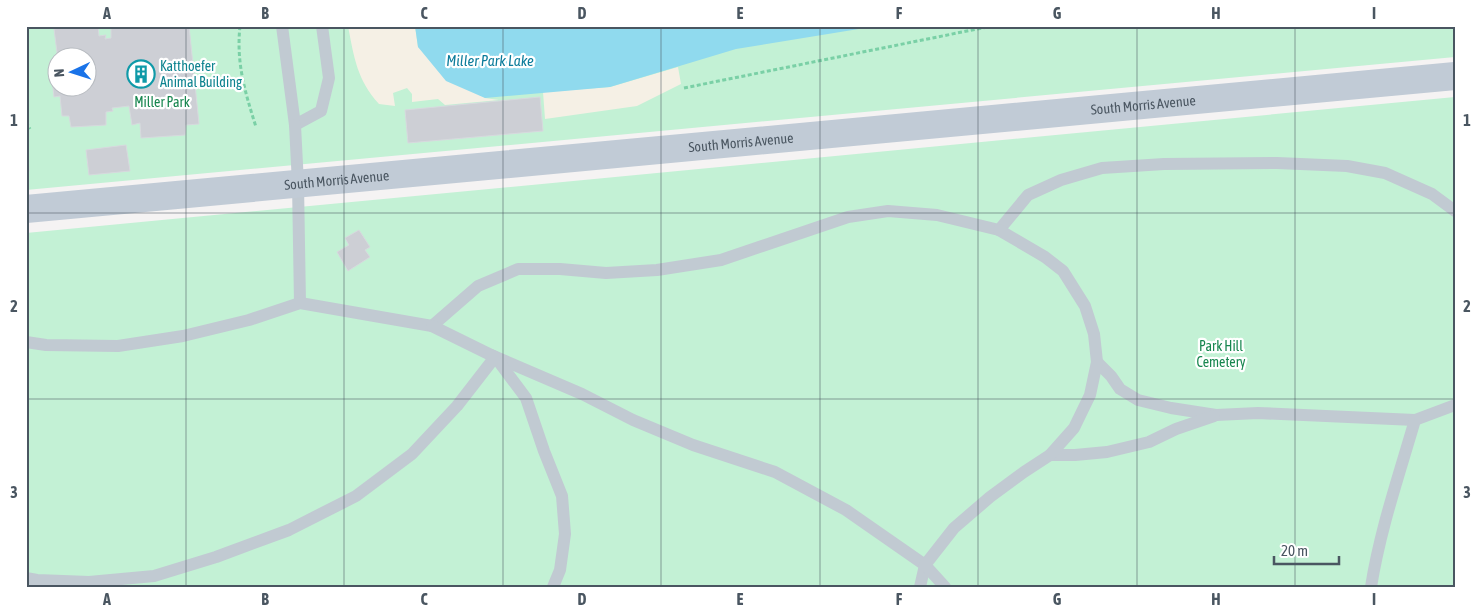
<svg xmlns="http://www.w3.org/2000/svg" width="1481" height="613" font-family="'Asap Condensed',sans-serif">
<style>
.green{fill:#c3f1d5;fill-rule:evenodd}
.sand{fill:#f5f0e5}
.water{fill:#90daee}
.building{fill:#cdcfd5;stroke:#d7d9de}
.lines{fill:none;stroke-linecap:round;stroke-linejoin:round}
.path{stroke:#7ad0a6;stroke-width:3;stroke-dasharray:4 2.5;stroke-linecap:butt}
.lane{stroke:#c1cad2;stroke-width:12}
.secondary{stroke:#c1cbd6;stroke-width:28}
.grid{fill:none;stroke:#4a5661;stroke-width:1;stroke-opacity:0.55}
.labels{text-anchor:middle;stroke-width:4.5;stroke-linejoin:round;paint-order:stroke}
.culture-label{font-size:14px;fill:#0d838f;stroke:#fff;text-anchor:start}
.park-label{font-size:14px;fill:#17864f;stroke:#fff}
.street-label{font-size:14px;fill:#4a5661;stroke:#fff}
.water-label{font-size:15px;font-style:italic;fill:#0c7c9b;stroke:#fff}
.neatline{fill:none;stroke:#4a5661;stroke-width:2}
.grid-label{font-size:16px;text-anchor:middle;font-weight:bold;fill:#4a5661}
</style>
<rect width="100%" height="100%" fill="#f5f3f3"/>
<g class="green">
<path d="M26,26H1455V57L26,190ZM58,58H88V88H58Z"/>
<polygon points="1455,97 1455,581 1452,587 26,587 26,233"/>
</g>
<g class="sand">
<path d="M348,26H415L418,47L485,98L499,100L445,105L438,99L412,102V94L407,88L393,93L395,106L379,104C357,80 354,57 348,26Z"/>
<polygon points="678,67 681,84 637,106 545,119 543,92 610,87"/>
</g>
<polygon class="water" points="415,26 877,26 736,49 610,87 485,98 446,81 418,47"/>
<g class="building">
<polygon points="77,26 98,26 99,36 106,35 105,39 111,38 111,28 189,26 199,124 186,125 185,135 141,138 140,123 132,125 129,106 112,108 113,111 106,112 106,125 71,127 69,116 62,116 60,96 54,97 50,61 58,60 58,88 88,88 88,58 58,58 58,60 54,29"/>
<polygon points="540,97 543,131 408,143 405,110"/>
<polygon points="26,137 29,171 26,172"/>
<polygon points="126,145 130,171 89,175 86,150"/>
<polygon points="359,230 370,247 365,250 370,257 348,271 337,252 349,245 345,238"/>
</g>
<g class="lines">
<g class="path">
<path d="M240,26C236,63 245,92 256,127"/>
<polyline points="26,28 28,26"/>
<polyline points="684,88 992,26"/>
<polyline points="26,122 30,129"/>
</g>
<g class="lane">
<polyline points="282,26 295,125 321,111 329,78 322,26"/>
<polyline points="295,125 298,184 300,303"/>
<polyline points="26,342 46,345 118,346 183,336 249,320 300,303 432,326 478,286 518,269 560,269 606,273 657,270 721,260 848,217 888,211 937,215 999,230 1028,195 1061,180 1102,168 1164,164 1277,163 1347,166 1385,173 1432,194 1455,211"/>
<polyline points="491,355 582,394 633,420 693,445 775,472 846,510 925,565 920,587"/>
<polyline points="496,358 526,398 544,451 562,496 565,534 560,570 553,587"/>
<polyline points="1097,362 1111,376 1120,389 1138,400 1171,408 1216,415 1258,413 1415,420"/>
<polyline points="1050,455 1075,455 1107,452 1149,442 1176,429 1214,416"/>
<polyline points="26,578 37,580 89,582 154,576 216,557 289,530 356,496 412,454 457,406 495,357 432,326"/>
<polyline points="945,587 925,565 954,528 990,497 1024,472 1050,455 1074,428 1090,395 1097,362 1094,334 1085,306 1063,271 1045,257 999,230"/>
<path d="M1371,587C1380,530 1399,475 1415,420L1455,405"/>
</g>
<path class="secondary" id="s1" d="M26,209L1455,76"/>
</g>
<path class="grid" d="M186,26V587M344,26V587M503,26V587M661,26V587M820,26V587M978,26V587M1137,26V587M1295,26V587M26,213H1455M26,399H1455"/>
<defs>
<g id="building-ring" transform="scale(1.4375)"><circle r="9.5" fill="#fff" stroke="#0f9aa8" stroke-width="1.5"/><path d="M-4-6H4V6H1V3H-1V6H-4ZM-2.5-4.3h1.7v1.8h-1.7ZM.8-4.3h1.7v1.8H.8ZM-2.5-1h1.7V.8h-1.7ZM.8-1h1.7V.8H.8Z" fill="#0f9aa8"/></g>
</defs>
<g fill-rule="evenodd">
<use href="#building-ring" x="141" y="74"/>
</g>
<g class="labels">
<g class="culture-label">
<text x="160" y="71">Katthoefer<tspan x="160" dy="16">Animal Building</tspan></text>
</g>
<g class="park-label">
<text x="162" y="107">Miller Park</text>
<text x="1221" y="351">Park Hill<tspan x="1221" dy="16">Cemetery</tspan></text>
</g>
<g class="street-label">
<text dy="5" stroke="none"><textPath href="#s1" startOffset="1122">South Morris Avenue</textPath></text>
<text dy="5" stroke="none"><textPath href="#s1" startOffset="718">South Morris Avenue</textPath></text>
<text dy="5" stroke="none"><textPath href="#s1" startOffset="312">South Morris Avenue</textPath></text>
</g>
<g class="water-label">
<text x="490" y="66">Miller Park Lake</text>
</g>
</g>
<rect width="1481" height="613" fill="none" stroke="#ffffff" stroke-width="55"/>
<g transform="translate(72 72) rotate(266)"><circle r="24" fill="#ffffff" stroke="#b7bbc0"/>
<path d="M0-4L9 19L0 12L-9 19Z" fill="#1a73e8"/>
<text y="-8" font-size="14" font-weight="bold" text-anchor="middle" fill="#4a5661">N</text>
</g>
<path d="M1274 556v8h65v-8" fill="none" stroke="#4a5661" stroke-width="2.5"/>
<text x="1281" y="556" font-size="15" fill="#4a5661" stroke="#ffffff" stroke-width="4" paint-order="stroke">20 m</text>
<rect x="28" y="28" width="1426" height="558" class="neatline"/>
<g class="grid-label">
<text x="107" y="19">A</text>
<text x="265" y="19">B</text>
<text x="424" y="19">C</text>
<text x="582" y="19">D</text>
<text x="740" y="19">E</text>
<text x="899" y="19">F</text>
<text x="1057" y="19">G</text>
<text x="1216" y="19">H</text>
<text x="1374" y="19">I</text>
<text x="14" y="126">1</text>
<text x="1467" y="126">1</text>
<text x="14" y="312">2</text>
<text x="1467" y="312">2</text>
<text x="14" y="498">3</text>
<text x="1467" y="498">3</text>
<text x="107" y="605">A</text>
<text x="265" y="605">B</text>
<text x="424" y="605">C</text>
<text x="582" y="605">D</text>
<text x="740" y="605">E</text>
<text x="899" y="605">F</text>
<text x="1057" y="605">G</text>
<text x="1216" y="605">H</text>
<text x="1374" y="605">I</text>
</g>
</svg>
